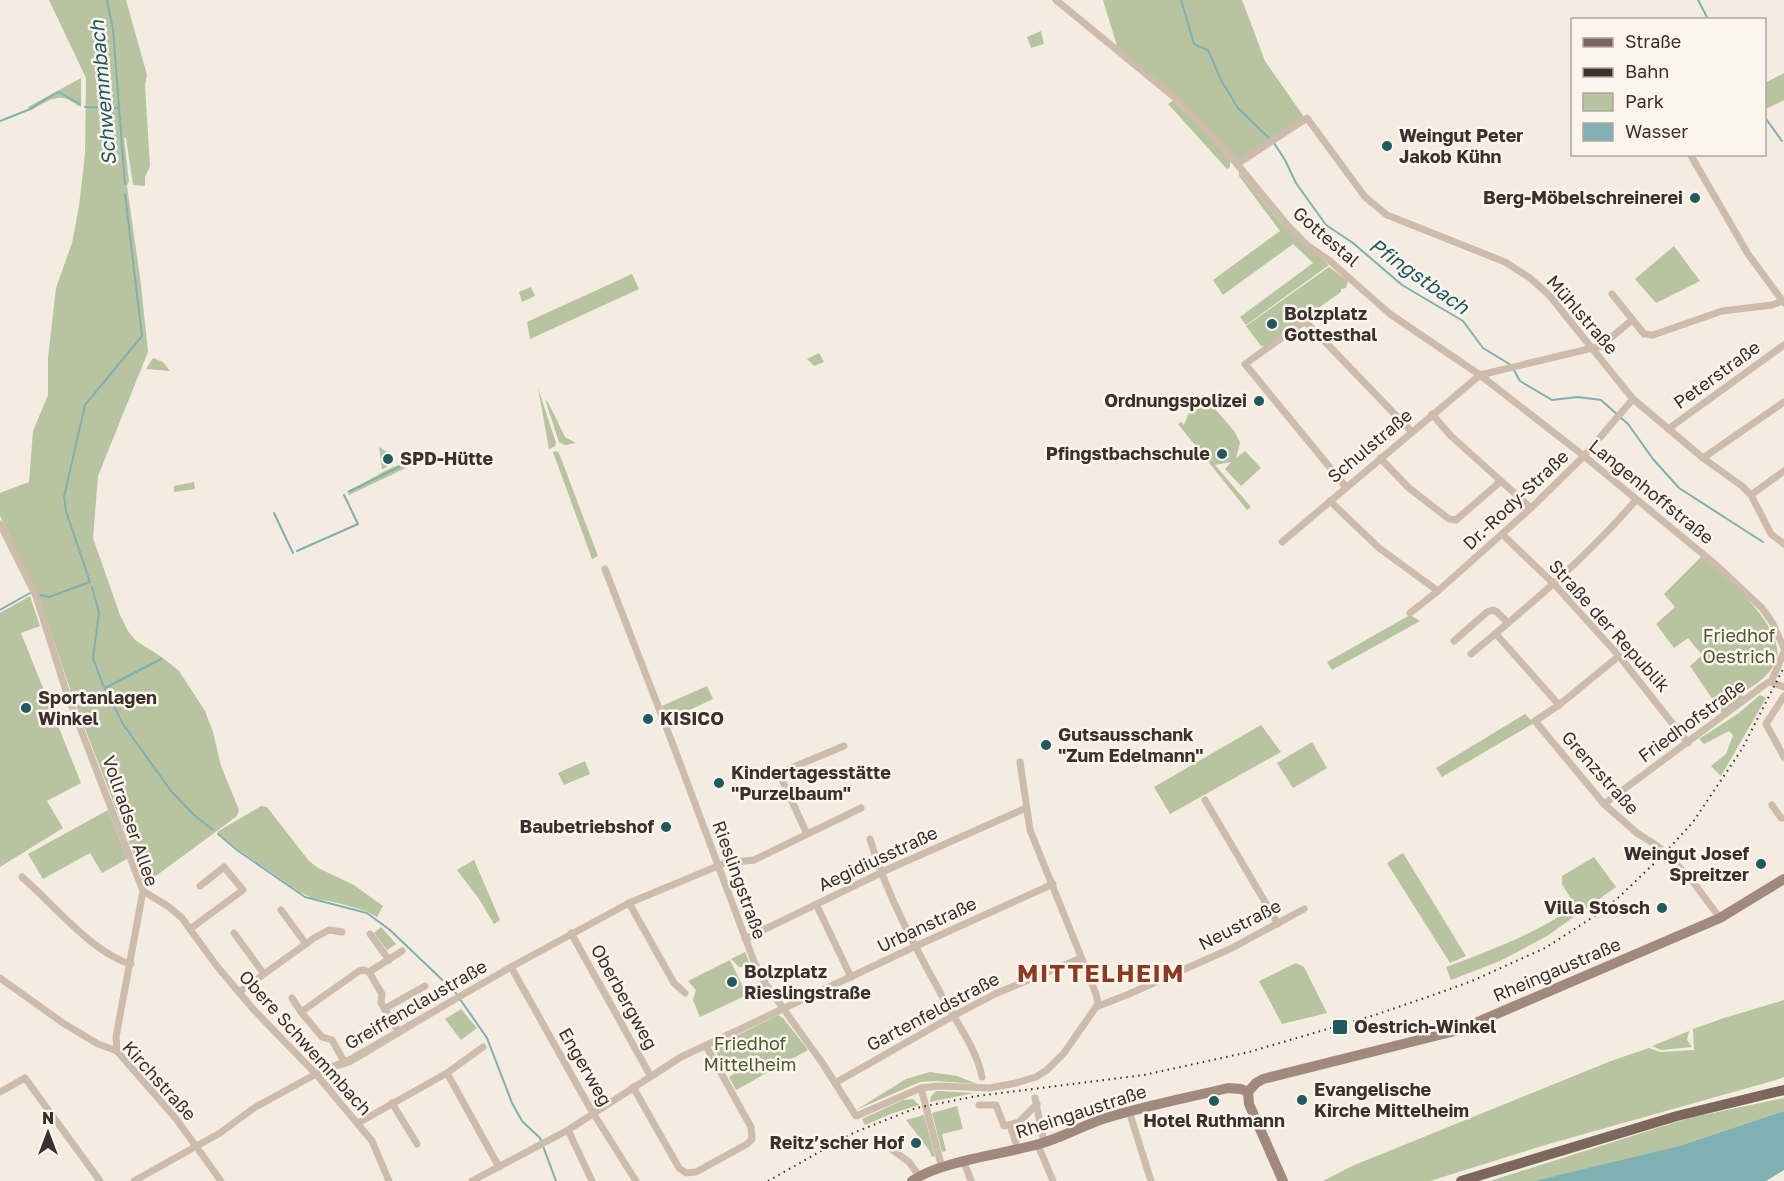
<svg xmlns="http://www.w3.org/2000/svg" width="1784" height="1181" font-family="'Golos Text',sans-serif">
<style>
.green{fill:#b8c4a0}
.water{fill:#7fb0b2}
.lines{fill:none;stroke-linecap:round;stroke-linejoin:round}
.stream{stroke:#7fb0b2;stroke-width:2}
.minor{stroke:#cdbbac;stroke-width:7}
.secondary{stroke:#a18a7d;stroke-width:10}
.primary{stroke:#7d675c;stroke-width:10}
.rail{stroke:#3b302b;stroke-width:2;stroke-dasharray:1.5 4.5;stroke-linecap:butt}
.poi-dot{fill:#1f5a5e;stroke:#fbf5ee;stroke-width:2}
.labels{text-anchor:middle;stroke-width:5;stroke-linejoin:round;paint-order:stroke}
.poi-label{font-size:18px;font-weight:bold;fill:#3b302b;stroke:#fbf5ee;text-anchor:start}
.street-label{font-size:18px;fill:#3b302b;stroke:#fbf5ee}
.park-label{font-size:18px;fill:#4a5a2e;stroke:#fbf5ee}
.water-label{font-size:20px;font-style:italic;fill:#1f5a5e;stroke:#fbf5ee}
.district-label{font-size:24px;font-weight:bold;letter-spacing:1.5px;fill:#8c3b22;stroke:#fbf5ee}
</style>
<rect width="100%" height="100%" fill="#f4ebe1"/>
<g class="green">
<polygon points="49,0 126,0 147,75 145,85 150,166 145,177 145,186 133,185 126,138 124,138 129,181 127,186 141,285 148,352 98,476 93,538 120,615 128,631 135,640 163,658 179,671 205,711 213,732 221,766 239,810 237,816 145,884 71,692 38,594 0,516 0,493 29,482 33,431 48,395 48,358 56,288 72,243 79,206 85,154 86,78"/>
<polygon points="1103,0 1242,0 1265,61 1304,117 1238,160 1117,46"/>
<polygon points="1041,31 1044,44 1031,48 1027,37"/>
<polygon points="1784,73 1784,100 1766,109 1765,83"/>
<path d="M81,78V107C76,105 70,99 63,98C52,96 39,106 30,111L28,107Z"/>
<polygon points="1173,100 1230,159 1230,167 1227,169 1168,104"/>
<polygon points="1239,172 1281,223 1329,265 1246,325 1240,317 1313,263 1293,244 1223,295 1213,280 1280,231 1239,176"/>
<polygon points="1674,246 1700,281 1656,303 1635,279"/>
<polygon points="1329,267 1348,281 1346,288 1341,289 1341,292 1265,346 1261,346 1246,326"/>
<polygon points="632,274 639,289 530,339 527,322"/>
<polygon points="531,287 535,296 522,302 519,292"/>
<polygon points="819,353 824,362 814,366 807,359"/>
<polygon points="153,358 163,362 170,371 146,369"/>
<polygon points="538,388 556,443 555,446 549,449"/>
<polygon points="545,399 549,404 565,437 576,443 565,445 559,442"/>
<polygon points="1199,406 1205,406 1216,410 1235,432 1240,443 1236,458 1245,451 1261,468 1241,486 1225,469 1231,462 1215,465 1251,507 1247,510 1178,424 1181,422 1184,425 1189,412"/>
<polygon points="379,447 392,455 392,463 382,470"/>
<polygon points="556,451 559,453 598,556 592,559 553,452"/>
<path d="M406,463L412,465L349,495L347,491C367,484 385,467 406,463Z"/>
<polygon points="194,482 195,489 174,492 174,486"/>
<path d="M1701,557C1724,573 1784,627 1777,658C1771,676 1756,684 1741,694L1743,697L1722,713L1690,666L1702,655L1688,638L1674,648L1656,624L1675,607L1664,594Z"/>
<polygon points="30,596 40,626 21,633 81,783 47,801 63,828 0,867 0,613"/>
<polygon points="1410,615 1420,621 1332,670 1327,662"/>
<polygon points="707,686 713,699 668,720 662,706"/>
<polygon points="1760,695 1766,698 1721,776 1711,766 1726,754 1733,735 1729,731 1704,744 1699,739 1739,713"/>
<polygon points="1525,714 1534,723 1442,777 1436,768"/>
<polygon points="1261,725 1281,752 1170,814 1154,787"/>
<polygon points="1312,742 1327,768 1293,788 1277,763"/>
<polygon points="585,761 590,774 564,785 558,773"/>
<polygon points="261,806 267,807 309,861 318,868 354,885 383,906 377,917 366,911 338,903 312,898 300,892 239,850 217,832"/>
<polygon points="108,810 127,859 102,873 90,853 43,879 28,854"/>
<polygon points="1403,853 1466,956 1450,963 1387,863"/>
<path d="M1594,857L1616,887L1547,936L1500,961L1451,980L1446,967C1469,959 1568,922 1573,902L1562,884V876Z"/>
<polygon points="474,860 500,920 494,924 479,899 457,870"/>
<polygon points="381,927 396,944 387,950 374,933"/>
<polygon points="745,952 751,967 739,967 731,959"/>
<polygon points="730,960 747,995 700,1017 693,1000 696,990 688,981"/>
<polygon points="1296,963 1304,967 1327,1013 1282,1024 1259,981"/>
<polygon points="1784,1000 1784,1077 1776,1080 1545,1145 1430,1181 1323,1181 1352,1166 1611,1061 1649,1048 1660,1052 1694,1050 1693,1029 1724,1018"/>
<polygon points="452,1005 351,1065 328,1072 351,1063"/>
<polygon points="461,1009 477,1028 461,1040 445,1019"/>
<polygon points="778,1015 783,1018 808,1050 736,1090 729,1077 734,1074 726,1060 721,1063 714,1047"/>
<polygon points="1689,1031 1687,1040 1692,1047 1661,1050 1652,1046"/>
<polygon points="930,1072 957,1076 977,1084 936,1081 920,1082 856,1110 906,1079"/>
<polygon points="936,1091 941,1091 974,1093 930,1102 931,1096"/>
<polygon points="1784,1098 1784,1111 1679,1146 1573,1172 1534,1181 1490,1181 1689,1118"/>
<polygon points="913,1099 919,1105 893,1113 865,1125 862,1119 903,1100"/>
<polygon points="957,1106 963,1129 942,1134 946,1151 942,1152 932,1113"/>
<polygon points="924,1115 935,1156 932,1157 929,1150 906,1120"/>
</g>
<polygon class="water" points="1784,1111 1784,1170 1766,1181 1534,1181 1679,1146"/>
<g class="lines">
<g class="stream">
<polyline points="107,0 113,30 125,184"/>
<polyline points="1181,0 1194,44 1208,50 1221,80 1238,108 1270,139"/>
<polyline points="1698,0 1708,19"/>
<polyline points="85,107 118,108"/>
<polyline points="1764,116 1782,141"/>
<polyline points="0,121 28,110 56,93 59,92 80,104"/>
<polyline points="1274,143 1285,160 1296,183 1326,225 1353,243 1402,285 1463,321 1483,348 1511,365 1520,381 1552,400 1578,397 1601,400 1628,424 1653,459 1679,488 1763,542"/>
<polyline points="350,491 399,467"/>
<polyline points="274,513 293,553"/>
<polyline points="297,551 358,524 344,495"/>
<polyline points="92,587 99,613 93,658 103,685 123,724 171,791 194,815 213,830"/>
<polyline points="40,595 49,597 90,582 66,511 64,497 85,405 142,336 125,194"/>
<polyline points="0,610 30,593"/>
<polyline points="105,688 161,659"/>
<polyline points="218,834 237,850 305,897 367,913 390,930 455,992 487,1038 512,1103 522,1121 540,1138 556,1181"/>
</g>
<g class="minor">
<polyline points="1056,0 1179,101 1237,164 1289,227 1307,245 1330,261 1390,314 1480,375 1584,456 1715,564 1762,608 1772,622 1784,648"/>
<polyline points="1690,154 1748,254 1784,303"/>
<polyline points="1237,164 1307,118 1365,197 1387,215 1505,262 1530,278 1549,295 1633,399 1703,458 1742,486 1751,495 1771,534 1784,544"/>
<polyline points="1612,294 1644,334 1653,335 1722,311 1772,305 1782,301"/>
<polyline points="1432,414 1451,436 1531,508"/>
<polyline points="1668,429 1784,345"/>
<polyline points="1380,458 1409,488 1449,519 1456,520 1501,481"/>
<polyline points="1703,458 1784,402"/>
<polyline points="1346,487 1245,364 1305,321 1411,431"/>
<polyline points="1751,495 1784,471"/>
<polyline points="1330,501 1379,548 1438,591"/>
<polyline points="0,524 36,596 66,691 143,891 116,1037 117,1051"/>
<polyline points="1503,535 1554,584 1619,656 1688,743"/>
<polyline points="1282,542 1480,375 1601,346 1632,320"/>
<polyline points="605,569 675,750 755,964 765,983 823,1064 856,1116 921,1088 938,1086 990,1088 1016,1083 1036,1077 1047,1070 1064,1053 1096,1007 1129,994 1232,948 1304,909"/>
<polyline points="1410,613 1438,591 1531,508 1584,456 1633,399"/>
<polyline points="1496,634 1559,705"/>
<polyline points="1454,641 1487,612 1493,610 1497,612 1508,623"/>
<path d="M1471,654C1529,606 1587,557 1636,500"/>
<polyline points="1619,656 1559,705 1535,721 1604,804 1637,833 1656,845 1671,858 1693,882 1720,918"/>
<polyline points="1771,682 1784,687"/>
<polyline points="1784,696 1766,724 1784,757"/>
<polyline points="1020,762 1030,830 1096,994 1098,1003 1096,1007"/>
<polyline points="1205,800 1278,924"/>
<polyline points="1604,804 1767,683 1771,682 1784,652"/>
<polyline points="1772,805 1781,818 1784,818"/>
<polyline points="807,834 779,773 844,746"/>
<path d="M870,839C886,893 914,945 941,994C954,1019 977,1049 982,1077"/>
<path d="M22,877C52,903 92,953 131,964"/>
<polyline points="143,891 169,907 182,918 216,965 253,1009 316,1074 372,1141 389,1181"/>
<polyline points="629,903 674,983 685,993"/>
<polyline points="816,904 851,977"/>
<polyline points="281,910 306,944"/>
<polyline points="190,929 243,890 224,867 200,886"/>
<polyline points="234,933 264,974"/>
<polyline points="571,933 650,1075"/>
<polyline points="370,934 389,960"/>
<polyline points="745,939 891,868 1026,808"/>
<polyline points="511,967 590,1108 636,1181"/>
<polyline points="369,972 402,951"/>
<polyline points="0,978 63,1023 98,1044 117,1051 177,1120 221,1181"/>
<polyline points="239,992 314,938 329,930 342,932"/>
<polyline points="292,998 301,1012"/>
<polyline points="384,1009 425,986"/>
<polyline points="345,1063 332,1040 322,1037 301,1012 359,971 364,970 369,972 382,994 381,1003 399,1032"/>
<polyline points="447,1073 499,1167"/>
<polyline points="835,1083 953,1016 995,994 1081,958"/>
<polyline points="633,1087 679,1168 686,1173 696,1172 747,1144 752,1139 751,1127 706,1046"/>
<polyline points="921,1088 942,1168"/>
<polyline points="0,1092 25,1078 100,1181"/>
<polyline points="1035,1098 1044,1143"/>
<polyline points="392,1103 417,1144"/>
<polyline points="979,1105 996,1105 1004,1126 1019,1122 1037,1104"/>
<polyline points="1129,1111 1151,1181"/>
<polyline points="358,1123 447,1073 483,1047"/>
<polyline points="1010,1125 1018,1150"/>
<polyline points="568,1130 592,1181"/>
<polyline points="876,1138 909,1162 919,1176"/>
<polyline points="1038,1145 1053,1181"/>
<polyline points="964,1162 971,1181"/>
<polyline points="134,1181 220,1133 254,1108 274,1097 316,1074 351,1059 511,967 629,903 725,863 754,860 861,808"/>
<polyline points="472,1181 568,1130 681,1057 916,946 1053,884"/>
</g>
<g class="secondary">
<polyline points="1248,1092 1256,1083 1263,1079 1459,1030 1720,918 1784,879"/>
<polyline points="1248,1092 1249,1104 1283,1181"/>
<path d="M912,1181C940,1161 1004,1154 1039,1144C1061,1138 1082,1126 1103,1119C1144,1106 1187,1098 1228,1088L1241,1089L1248,1092"/>
</g>
<polyline class="primary" points="1461,1181 1677,1116 1784,1090"/>
<polyline class="rail" points="768,1181 853,1133 916,1108 977,1096 1144,1075 1249,1052 1375,1015 1436,994 1472,981 1545,948 1598,914 1619,897 1664,854 1693,822 1742,749 1784,667"/>
</g>
<g class="poi-dot">
<circle cx="1387" cy="146" r="6"/>
<circle cx="1695" cy="198" r="6"/>
<circle cx="1272" cy="324" r="6"/>
<circle cx="1259" cy="401" r="6"/>
<circle cx="1222" cy="454" r="6"/>
<circle cx="388" cy="459" r="6"/>
<circle cx="26" cy="708" r="6"/>
<circle cx="648" cy="719" r="6"/>
<circle cx="1046" cy="745" r="6"/>
<circle cx="719" cy="783" r="6"/>
<circle cx="666" cy="827" r="6"/>
<circle cx="1761" cy="864" r="6"/>
<circle cx="1662" cy="908" r="6"/>
<circle cx="732" cy="982" r="6"/>
<rect x="1332" y="1019" width="16" height="16" rx="3"/>
<circle cx="1302" cy="1100" r="6"/>
<circle cx="1214" cy="1101" r="6"/>
<circle cx="916" cy="1143" r="6"/>
</g>
<g class="labels">
<g class="poi-label">
<text x="1399" y="142">Weingut Peter<tspan x="1399" dy="21">Jakob Kühn</tspan></text>
<text x="1683" y="204" text-anchor="end">Berg-Möbelschreinerei</text>
<text x="1284" y="320">Bolzplatz<tspan x="1284" dy="21">Gottesthal</tspan></text>
<text x="1247" y="407" text-anchor="end">Ordnungspolizei</text>
<text x="1210" y="460" text-anchor="end">Pfingstbachschule</text>
<text x="400" y="465">SPD-Hütte</text>
<text x="38" y="704">Sportanlagen<tspan x="38" dy="21">Winkel</tspan></text>
<text x="660" y="725">KISICO</text>
<text x="1058" y="741">Gutsausschank<tspan x="1058" dy="21">"Zum Edelmann"</tspan></text>
<text x="731" y="779">Kindertagesstätte<tspan x="731" dy="21">"Purzelbaum"</tspan></text>
<text x="654" y="833" text-anchor="end">Baubetriebshof</text>
<text x="1749" y="860" text-anchor="end">Weingut Josef<tspan x="1749" dy="21">Spreitzer</tspan></text>
<text x="1650" y="914" text-anchor="end">Villa Stosch</text>
<text x="744" y="978">Bolzplatz<tspan x="744" dy="21">Rieslingstraße</tspan></text>
<text x="1354" y="1033">Oestrich-Winkel</text>
<text x="1314" y="1096">Evangelische<tspan x="1314" dy="21">Kirche Mittelheim</tspan></text>
<text x="1214" y="1127" text-anchor="middle">Hotel Ruthmann</text>
<text x="904" y="1149" text-anchor="end">Reitz’scher Hof</text>
</g>
<g class="street-label">
<text transform="translate(1326 237) rotate(41)" y="6">Gottestal</text>
<text transform="translate(1582 315) rotate(49)" y="6">Mühlstraße</text>
<text transform="translate(1717 375) rotate(-36)" y="6">Peterstraße</text>
<text transform="translate(1370 446) rotate(-40)" y="6">Schulstraße</text>
<text transform="translate(1651 492) rotate(39)" y="6">Langenhoffstraße</text>
<text transform="translate(1516 500) rotate(-43)" y="6">Dr.-Rody-Straße</text>
<text transform="translate(1609 626) rotate(48)" y="6">Straße der Republik</text>
<text transform="translate(1692 721) rotate(-36)" y="6">Friedhofstraße</text>
<text transform="translate(1600 773) rotate(48)" y="6">Grenzstraße</text>
<text transform="translate(130 821) rotate(71)" y="6">Vollradser Allee</text>
<text transform="translate(878 859) rotate(-25)" y="6">Aegidiusstraße</text>
<text transform="translate(739 880) rotate(70)" y="6">Rieslingstraße</text>
<text transform="translate(927 925) rotate(-25)" y="6">Urbanstraße</text>
<text transform="translate(1240 925) rotate(-27)" y="6">Neustraße</text>
<text transform="translate(1557 970) rotate(-23)" y="6">Rheingaustraße</text>
<text transform="translate(624 997) rotate(61)" y="6">Oberbergweg</text>
<text transform="translate(416 1005) rotate(-30)" y="6">Greiffenclaustraße</text>
<text transform="translate(933 1012) rotate(-28)" y="6">Gartenfeldstraße</text>
<text transform="translate(305 1043) rotate(48)" y="6">Obere Schwemmbach</text>
<text transform="translate(585 1067) rotate(60)" y="6">Engerweg</text>
<text transform="translate(159 1081) rotate(48)" y="6">Kirchstraße</text>
<text transform="translate(1081 1112) rotate(-18)" y="6">Rheingaustraße</text>
</g>
<g class="park-label">
<text x="1739" y="642">Friedhof<tspan x="1739" dy="21">Oestrich</tspan></text>
<text x="750" y="1050">Friedhof<tspan x="750" dy="21">Mittelheim</tspan></text>
</g>
<g class="water-label">
<text transform="translate(103 93) rotate(-95)" y="7">Schwemmbach</text>
<text transform="translate(1419 276) rotate(35)" y="7">Pfingstbach</text>
</g>
<g class="district-label">
<text x="1101" y="982">MITTELHEIM</text>
</g>
</g>
<rect x="1571" y="18" width="195" height="138" fill="#fbf5ee" stroke="#aea6a0" stroke-width="1.5"/>
<rect x="1583" y="38" width="30" height="9" fill="#7d675c" stroke="#aea6a0" stroke-width="1.5"/>
<text x="1625" y="48" font-size="18" fill="#3b302b">Straße</text>
<rect x="1583" y="68" width="30" height="9" fill="#3b302b" stroke="#aea6a0" stroke-width="1.5"/>
<text x="1625" y="78" font-size="18" fill="#3b302b">Bahn</text>
<rect x="1583" y="93" width="30" height="18" fill="#b8c4a0" stroke="#aea6a0" stroke-width="1.5"/>
<text x="1625" y="108" font-size="18" fill="#3b302b">Park</text>
<rect x="1583" y="123" width="30" height="18" fill="#7fb0b2" stroke="#aea6a0" stroke-width="1.5"/>
<text x="1625" y="138" font-size="18" fill="#3b302b">Wasser</text>
<g transform="translate(48 1133)" stroke="#fbf5ee" stroke-width="4.5" paint-order="stroke">
<path d="M0-4.5L10 22L0 15L-10 22Z" fill="#3b302b"/>
<text y="-9" font-size="16" font-weight="bold" text-anchor="middle" fill="#3b302b">N</text>
</g>
</svg>
